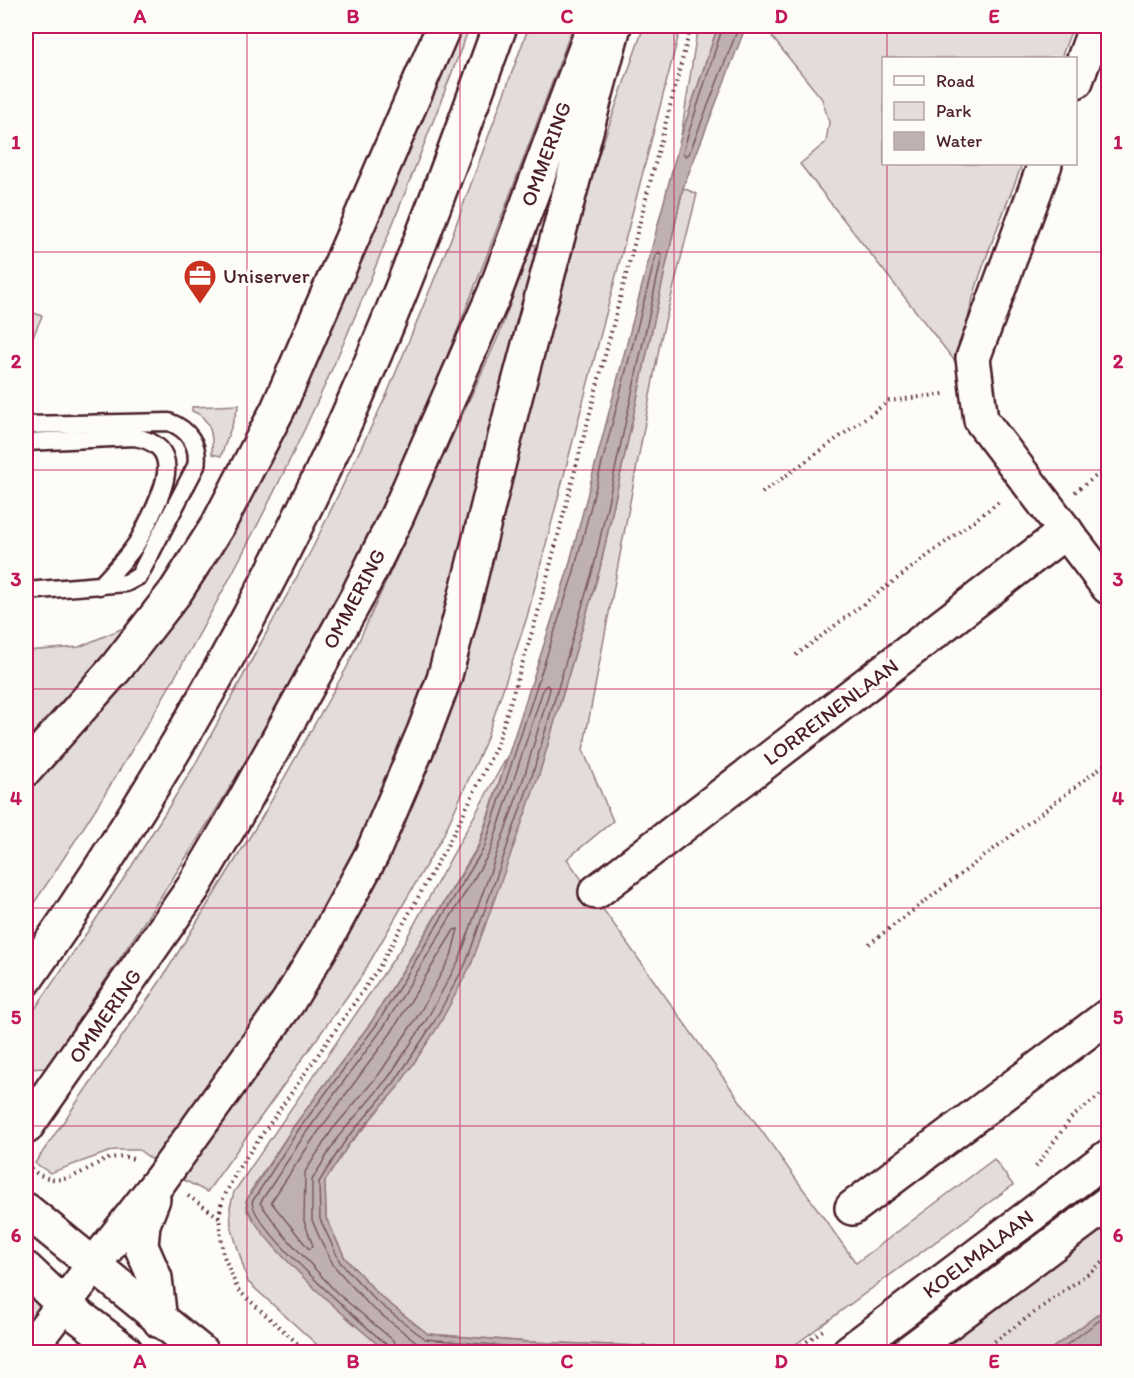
<svg xmlns="http://www.w3.org/2000/svg" width="1134" height="1378" font-family="Itim,sans-serif">
<style>
.green{fill:#e3dcda;stroke:#967e82;stroke-width:1.5}
.water{fill:#c0b1b1;stroke:#91777b;stroke-width:1.5}
.lines{fill:none;stroke-linecap:round;stroke-linejoin:round}
.shore{stroke:#795961;stroke-width:1.5}
.lane-casing{stroke:#4a1f2b;stroke-width:21}
.street-casing{stroke:#4a1f2b;stroke-width:38}
.secondary-casing{stroke:#4a1f2b;stroke-width:38}
.primary-casing{stroke:#4a1f2b;stroke-width:38}
.highway-casing{stroke:#4a1f2b;stroke-width:38}
.path{stroke:#4a1f2b;stroke-width:4;stroke-dasharray:1.5 4.5;stroke-linecap:butt}
.lane{stroke:#fdfcf7;stroke-width:16}
.street{stroke:#fdfcf7;stroke-width:33}
.secondary{stroke:#fdfcf7;stroke-width:33}
.primary{stroke:#fdfcf7;stroke-width:33}
.highway{stroke:#fdfcf7;stroke-width:33}
.grid{fill:none;stroke:#c2185b;stroke-width:1.5;stroke-opacity:0.55}
.labels{text-anchor:middle;stroke-width:6;stroke-linejoin:round;paint-order:stroke}
.street-label{font-size:21px;fill:#4a1f2b;stroke:#fdfcf7}
.poi-label{font-size:21px;fill:#4a1f2b;stroke:#fdfcf7;text-anchor:start}
.neatline{fill:none;stroke:#c2185b;stroke-width:2}
.grid-label{font-size:20px;text-anchor:middle;font-weight:bold;fill:#c2185b}
</style>
<rect width="100%" height="100%" fill="#fdfcf7"/>
<filter id="ink" filterUnits="userSpaceOnUse"><feTurbulence type="fractalNoise" baseFrequency=".0167" numOctaves="2"/><feDisplacementMap in="SourceGraphic" scale="12" xChannelSelector="R" yChannelSelector="G"/><feConvolveMatrix kernelMatrix="1 2 1 2 8 2 1 2 1" color-interpolation-filters="sRGB"/></filter>
<g filter="url(#ink)">
<g class="green">
<path d="M456,26H470C429,131 389,238 344,342C257,542 148,735 26,915V793L44,775L144,656Z"/>
<path d="M529,26H573C511,193 450,361 374,523C284,715 165,894 46,1068L26,1069V1022L126,875L193,768L312,549L387,394L450,241Z"/>
<polygon points="644,26 681,26 527,617 485,743 443,836 361,977 207,1192 176,1176 386,857 459,689 570,236"/>
<polygon points="702,26 718,26 681,136 696,38"/>
<path d="M786,26H1073L1061,58H884V164H1022C998,230 964,298 961,369L800,164L826,142L829,122L822,99L772,37Z"/>
<polygon points="683,188 697,194 661,338 583,750 613,821 567,859 856,1263 994,1159 1013,1185 785,1352 708,1352 697,1348 528,1342 428,1334 380,1296 345,1258 326,1218 325,1181 349,1144 368,1124 538,778 600,568"/>
<polygon points="532,244 544,248 424,704 340,896 158,1164 139,1150 114,1150 50,1173 35,1163 161,980 262,817 347,667 498,337"/>
<polygon points="26,310 42,316 26,353"/>
<path d="M239,405L221,456L212,454C213,437 212,418 192,411V407Z"/>
<polygon points="142,620 26,740 26,651 79,647"/>
<path d="M508,755L478,846L372,1021L294,1126L250,1192L247,1211C290,1264 335,1308 387,1352H325L248,1282L231,1226L230,1207L234,1192L401,948Z"/>
<polygon points="1108,1224 1108,1307 1047,1352 936,1352"/>
<polygon points="26,1292 39,1306 37,1322 26,1336"/>
</g>
<g class="water">
<path d="M718,26H746L683,188L600,568L538,778L471,965L439,1025L398,1087L349,1144L325,1181L326,1218L345,1258L380,1296L428,1334L528,1342L697,1348L702,1352H387C357,1327 249,1236 246,1201L294,1126L372,1021L479,846L567,573L681,136Z"/>
<polygon points="1108,1307 1108,1348 1103,1352 1047,1352"/>
</g>
<g class="lines">
<g class="shore">
<polyline points="723,26 687,138 683,153 685,156 689,154 739,26"/>
<polygon points="458,929 451,956 419,1014 380,1073 332,1130 305,1172 304,1221 313,1246 309,1249 271,1202 313,1139 391,1033 454,930"/>
<path d="M390,1352L388,1346C363,1324 254,1230 252,1202L299,1129L377,1024L484,848L573,575L656,255L659,252L662,256L594,566L532,776L466,963L434,1022L394,1083L345,1141L319,1182L320,1219L340,1262L376,1301L425,1339L527,1348L662,1352"/>
<polyline points="398,1352 394,1341 337,1293 283,1234 260,1203 305,1134 383,1028 490,852 544,687 547,685 550,689 525,774 459,960 427,1019 388,1078 338,1137 312,1180 312,1220 321,1241 334,1266 370,1306 423,1347 492,1352"/>
<polyline points="1057,1352 1108,1314"/>
</g>
<g class="lane-casing">
<g id="lane">
<path d="M26,425L169,422C188,429 200,445 196,466L139,576L126,583L26,591"/>
<path d="M26,442L134,437C184,445 165,487 150,518C145,527 141,538 134,547C124,561 112,573 100,586"/>
</g>
</g>
<g class="street-casing">
<g id="street">
<polyline points="1076,81 1096,26"/>
<polyline points="1045,164 973,358 981,420 1108,587"/>
<polyline points="596,892 1066,531"/>
<polyline points="852,1208 1108,1016"/>
</g>
</g>
<g class="secondary-casing">
<g id="secondary">
<polyline points="26,1210 201,1352"/>
<polyline points="26,1269 64,1305 126,1352"/>
<polyline points="849,1352 1108,1157"/>
<polyline points="909,1352 1108,1203"/>
</g>
</g>
<g class="primary-casing">
<polyline id="primary" points="27,1352 93,1266"/>
</g>
<g class="highway-casing">
<g id="highway">
<polyline points="26,769 115,669 176,591 218,525 278,409 444,26"/>
<path d="M26,979C145,810 250,628 337,440C399,305 450,165 500,26"/>
<polyline points="26,1127 193,888 242,805 356,599 397,516 495,292 594,26"/>
<polyline points="153,1199 143,1224 141,1246 155,1278 160,1321"/>
<polyline points="93,1266 161,1179 288,1002 325,941 372,854 424,732 444,679 462,611 513,405 614,26"/>
</g>
</g>
<g class="path">
<polyline points="1075,492 1108,467"/>
<polyline points="762,493 889,401 944,394"/>
<polyline points="796,655 1000,501"/>
<polyline points="869,944 1108,762"/>
<polyline points="1103,1093 1108,1101"/>
<path d="M26,1165C72,1207 96,1142 135,1160"/>
<polyline points="1036,1167 1071,1118 1108,1089"/>
<polyline points="188,1196 219,1217 223,1254 238,1290 307,1352"/>
<polyline points="219,1217 222,1201 238,1169 378,969 454,833 497,745 537,616 691,26"/>
<polyline points="792,1352 823,1330"/>
<polyline points="980,1352 1108,1259"/>
</g>
<use href="#lane" class="lane"/>
<use href="#street" class="street"/>
<use href="#secondary" class="secondary"/>
<use href="#primary" class="primary"/>
<use href="#highway" class="highway"/>
</g>
</g>
<path class="grid" d="M247,26V1352M460,26V1352M674,26V1352M887,26V58M887,164V1352M26,252H1108M26,470H1108M26,689H1108M26,908H1108M26,1126H1108"/>
<defs>
<g id="office-pin" transform="scale(1.725)"><path d="M0 17L-7.5 6A9.5 9.5 0 1 1 7.5 6Z" fill="#c8321e" stroke="#fdfcf7"/><path d="M-6-3h4V-5.5h4V-3h4V5H-6ZM-1-4.5V-3h2v-1.5ZM-6 0V1H6V0Z" fill="#fff"/></g>
</defs>
<g fill-rule="evenodd">
<use href="#office-pin" x="200" y="276"/>
</g>
<g class="labels">
<g class="street-label">
<text transform="translate(546 154) rotate(-70)" y="7">OMMERING</text>
<text transform="translate(354 599) rotate(-62)" y="7">OMMERING</text>
<text transform="translate(831 712) rotate(-37)" y="7">LORREINENLAAN</text>
<text transform="translate(105 1016) rotate(-55)" y="7">OMMERING</text>
<text transform="translate(978 1254) rotate(-37)" y="7">KOELMALAAN</text>
</g>
<g class="poi-label">
<text x="223" y="283">Uniserver</text>
</g>
</g>
<rect width="1134" height="1378" fill="none" stroke="#fdfcf7" stroke-width="66"/>
<rect x="882" y="57" width="195" height="108" fill="#fdfcf7" stroke="#b5a4a5" stroke-width="1.5"/>
<rect x="894" y="76" width="30" height="9" fill="#fdfcf7" stroke="#b5a4a5" stroke-width="1.5"/>
<text x="936" y="87" font-size="18" fill="#4a1f2b">Road</text>
<rect x="894" y="102" width="30" height="18" fill="#e3dcda" stroke="#b5a4a5" stroke-width="1.5"/>
<text x="936" y="117" font-size="18" fill="#4a1f2b">Park</text>
<rect x="894" y="132" width="30" height="18" fill="#c0b1b1" stroke="#b5a4a5" stroke-width="1.5"/>
<text x="936" y="147" font-size="18" fill="#4a1f2b">Water</text>
<rect x="33" y="33" width="1068" height="1312" class="neatline"/>
<g class="grid-label">
<text x="140" y="23">A</text>
<text x="353" y="23">B</text>
<text x="567" y="23">C</text>
<text x="781" y="23">D</text>
<text x="994" y="23">E</text>
<text x="16" y="149">1</text>
<text x="1118" y="149">1</text>
<text x="16" y="368">2</text>
<text x="1118" y="368">2</text>
<text x="16" y="586">3</text>
<text x="1118" y="586">3</text>
<text x="16" y="805">4</text>
<text x="1118" y="805">4</text>
<text x="16" y="1024">5</text>
<text x="1118" y="1024">5</text>
<text x="16" y="1242">6</text>
<text x="1118" y="1242">6</text>
<text x="140" y="1368">A</text>
<text x="353" y="1368">B</text>
<text x="567" y="1368">C</text>
<text x="781" y="1368">D</text>
<text x="994" y="1368">E</text>
</g>
</svg>
